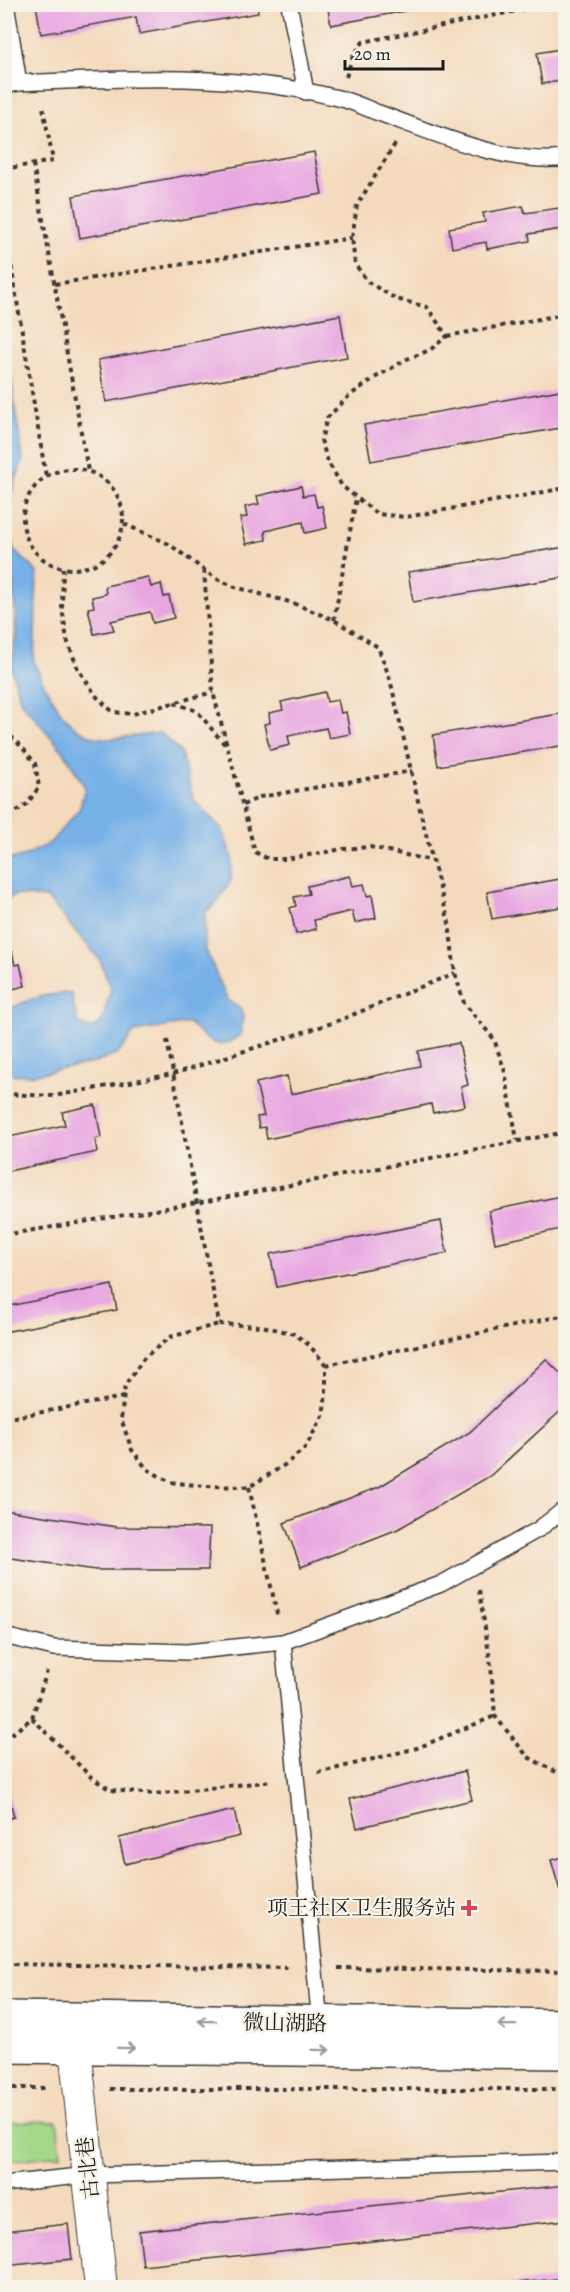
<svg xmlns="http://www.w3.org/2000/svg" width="570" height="2292" font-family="Alegreya,'Noto Serif SC',serif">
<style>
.green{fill:#a3d889;stroke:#607a52;stroke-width:1.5}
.water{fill:#77b1e8;stroke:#4a6682;stroke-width:1.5}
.building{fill:#e8a6e1}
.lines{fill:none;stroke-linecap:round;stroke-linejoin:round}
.service-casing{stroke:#3c3834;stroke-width:18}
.minor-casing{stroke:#3c3834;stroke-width:34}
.tertiary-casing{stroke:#3c3834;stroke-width:36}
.path{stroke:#3c3834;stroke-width:4;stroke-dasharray:4.5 4.5;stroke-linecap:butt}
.service{stroke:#fff;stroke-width:15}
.minor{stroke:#fff;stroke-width:32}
.tertiary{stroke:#fff;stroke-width:33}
.oneway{stroke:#999}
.poi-dot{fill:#d1495b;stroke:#f7f3e8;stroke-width:2}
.labels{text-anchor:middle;stroke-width:4.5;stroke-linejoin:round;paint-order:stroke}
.poi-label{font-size:21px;fill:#1c1c1c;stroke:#f7f3e8;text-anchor:end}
.street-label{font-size:21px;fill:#1c1c1c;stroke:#f7f3e8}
</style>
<rect width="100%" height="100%" fill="#f7f3e8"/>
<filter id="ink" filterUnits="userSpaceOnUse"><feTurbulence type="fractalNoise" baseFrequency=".0167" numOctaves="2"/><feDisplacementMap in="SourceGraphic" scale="12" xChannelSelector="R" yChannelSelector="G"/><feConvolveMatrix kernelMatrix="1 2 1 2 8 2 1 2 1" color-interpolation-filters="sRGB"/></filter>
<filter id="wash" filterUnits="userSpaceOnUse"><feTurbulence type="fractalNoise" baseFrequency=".008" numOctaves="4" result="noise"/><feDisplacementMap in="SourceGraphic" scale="24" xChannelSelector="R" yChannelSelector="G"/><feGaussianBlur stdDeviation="1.35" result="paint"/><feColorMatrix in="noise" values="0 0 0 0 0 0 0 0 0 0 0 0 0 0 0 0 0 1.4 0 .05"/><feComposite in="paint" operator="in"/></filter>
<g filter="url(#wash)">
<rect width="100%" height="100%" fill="#f4dabd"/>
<polygon class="green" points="57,2121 61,2155 5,2161 5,2122"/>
<path class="water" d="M5,337L23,460L11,493L9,531L14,551L31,565L37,573L34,662L44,685L62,714L77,729L93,737L109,739L161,733L181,753L193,799L222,829L232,858L231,880L218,901L205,913V948L227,999L239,1007L243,1016L241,1034C218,1054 206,1040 189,1023L134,1032L118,1054L98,1062L31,1075L5,1074V1011C28,999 43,994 71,993L78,1023L91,1029L101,1023L111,990L100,960L47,898L16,895L5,900V860L23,857L50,843L80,808L85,787L64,752L21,702L11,668L16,632L13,576L4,558Z"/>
<g id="blocks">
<g class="building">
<polygon points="36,4 257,4 258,13 139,34 136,17 41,34"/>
<polygon points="327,4 432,4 432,6 331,25"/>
<polygon points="566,48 566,80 542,84 537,53"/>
<polygon points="314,152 322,194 80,238 73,196"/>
<polygon points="523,206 525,213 559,208 562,229 529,234 530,241 487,249 486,242 452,248 449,228 485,222 483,213"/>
<polygon points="340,315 347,357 106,402 98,360"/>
<polygon points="566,389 566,427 371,461 364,425"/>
<polygon points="301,486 303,496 314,494 317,507 322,506 327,528 305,533 303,522 265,531 266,540 246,544 240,518 247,517 245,507 259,504 257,496"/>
<polygon points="566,547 566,577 413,602 408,572"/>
<polygon points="148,577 151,587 161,584 164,597 169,596 174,618 153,623 150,612 111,621 114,630 94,634 88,608 94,607 92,597 106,594 105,586"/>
<polygon points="325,692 327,702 338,700 341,713 346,712 350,734 329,738 326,728 288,736 290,745 270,750 264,724 270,723 269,713 283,710 281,702"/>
<polygon points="566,713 566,745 438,766 433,735"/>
<polygon points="350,876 353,886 364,884 367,896 372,895 376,918 355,923 352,911 314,920 316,929 296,934 290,908 296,906 294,897 309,894 307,886"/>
<polygon points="566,878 566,906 492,919 487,892"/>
<polygon points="12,952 15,965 20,964 25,986 4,991 4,954"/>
<polygon points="459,1043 468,1085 461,1087 465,1106 433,1113 431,1104 267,1139 265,1127 259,1128 257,1117 264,1116 256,1083 287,1076 291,1094 420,1066 418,1051"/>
<polygon points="95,1105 101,1137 95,1139 97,1152 4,1172 4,1138 65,1125 62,1112"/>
<polygon points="566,1195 566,1228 495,1243 489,1211"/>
<polygon points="441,1221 447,1253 277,1287 270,1254"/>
<polygon points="112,1285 117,1310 4,1332 4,1307"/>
<polygon points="546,1359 566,1379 566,1406 490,1476 398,1529 301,1567 284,1523 379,1487 470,1432"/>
<polygon points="4,1510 117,1527 210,1528 208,1570 96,1570 4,1557"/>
<polygon points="465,1771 472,1800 357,1828 350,1799"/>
<polygon points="4,1788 7,1788 14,1817 4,1820"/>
<polygon points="234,1810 240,1836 125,1864 119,1838"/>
<polygon points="566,1856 566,1890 560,1891 551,1860"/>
<polygon points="566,2185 566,2220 143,2266 139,2231"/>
<polygon points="68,2224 72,2259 4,2266 4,2231"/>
<polygon points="566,2278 566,2288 489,2288 489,2286"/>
</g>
</g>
</g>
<g filter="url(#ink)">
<use href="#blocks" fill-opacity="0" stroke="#3c3834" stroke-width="1.5"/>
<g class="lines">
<g class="service-casing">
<g id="service">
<polyline points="6,4 19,83"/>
<polyline points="289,4 306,92"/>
<path d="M4,86L19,83C125,78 234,72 338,98C351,101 364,107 376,112C432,132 507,166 566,158"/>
<polyline points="4,1636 54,1648 187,1652 283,1642 441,1584 539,1529 566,1508"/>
<polyline points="283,1642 320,2023"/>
<polyline points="4,2184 89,2175 566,2162"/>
</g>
</g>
<g class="minor-casing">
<polyline id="minor" points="75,2048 101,2288"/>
</g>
<g class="tertiary-casing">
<g id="tertiary">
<polyline points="4,2018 566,2026"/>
<polyline points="4,2046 566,2052"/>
</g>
</g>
<g class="path">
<polyline points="346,77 353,56 363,42 551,4"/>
<polyline points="395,144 357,205 352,238 355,264 368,282 396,299 427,307 447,336 430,350 407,359 373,379 349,396 327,418 321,440 328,462 342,486 377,514 406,517 566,488"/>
<polyline points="33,164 88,471"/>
<polyline points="4,169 53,161 43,107"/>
<polyline points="4,222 46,477"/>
<polyline points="55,284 352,238"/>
<polyline points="447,336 566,314"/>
<circle cx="73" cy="519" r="50"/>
<polyline points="124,524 169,544 215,578 235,587 293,603 334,620 378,647 390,679 424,827 449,923 455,973 464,1003 494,1039 505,1072 517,1140"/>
<polyline points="63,568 62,607 67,640 78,669 97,697 113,712 133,714 213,692"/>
<polyline points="204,570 213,692 255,852 268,859 286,859 343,849 370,847 433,861"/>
<polyline points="334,620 356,498"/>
<polyline points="174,703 197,711 225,745"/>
<polyline points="4,730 21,746 35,763 39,787 27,804 4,820"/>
<polyline points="243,805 260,797 412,771"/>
<polyline points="167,1040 219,1324"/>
<polyline points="4,1094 54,1096 173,1074 335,1022 455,973"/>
<polyline points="4,1235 197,1203 566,1132"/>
<polygon points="219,1324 262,1326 295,1334 309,1345 326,1365 326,1393 323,1416 305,1448 286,1464 249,1487 204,1486 170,1482 147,1469 132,1450 121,1419 125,1385 145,1357 170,1337"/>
<polyline points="326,1365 566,1315"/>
<polyline points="4,1419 124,1397"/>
<polyline points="249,1487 278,1618"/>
<polyline points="479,1590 491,1666 495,1716 528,1757 558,1773 566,1774"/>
<polyline points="32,1718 92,1778 111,1790 155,1794 272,1781"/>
<polyline points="4,1740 32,1718 47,1671"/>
<polyline points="318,1773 417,1748 495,1716"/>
<polyline points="4,1964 292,1968"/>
<polyline points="338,1968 566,1971"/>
<polyline points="4,2088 49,2088"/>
<polyline points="110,2089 566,2089"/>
</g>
<use href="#service" class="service"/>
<use href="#minor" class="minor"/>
<use href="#tertiary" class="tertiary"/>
</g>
<defs><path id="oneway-shaft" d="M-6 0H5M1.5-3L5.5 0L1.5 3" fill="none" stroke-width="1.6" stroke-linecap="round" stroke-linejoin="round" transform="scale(1.5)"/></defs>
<g class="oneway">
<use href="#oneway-shaft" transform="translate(207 2021) rotate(-179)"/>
<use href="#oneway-shaft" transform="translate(507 2025) rotate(-179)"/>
<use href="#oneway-shaft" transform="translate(126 2048) rotate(1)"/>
<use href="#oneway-shaft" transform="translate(321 2050) rotate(1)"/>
</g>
</g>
<path class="poi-dot" d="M466 1899h6v6h6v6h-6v6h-6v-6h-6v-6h6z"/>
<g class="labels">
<g class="poi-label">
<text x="456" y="1915">项王社区卫生服务站</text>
</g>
<g class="street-label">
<text transform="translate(285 2023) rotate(1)" y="7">微山湖路</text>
<text transform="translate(88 2168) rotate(-96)" y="7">古北巷</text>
</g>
</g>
<rect width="570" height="2292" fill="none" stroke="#f7f3e8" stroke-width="24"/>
<path d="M345 60v9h98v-9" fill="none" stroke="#1c1c1c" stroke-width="3"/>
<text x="354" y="60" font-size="18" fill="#1c1c1c" stroke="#f7f3e8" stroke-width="4.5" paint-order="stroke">20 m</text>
</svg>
